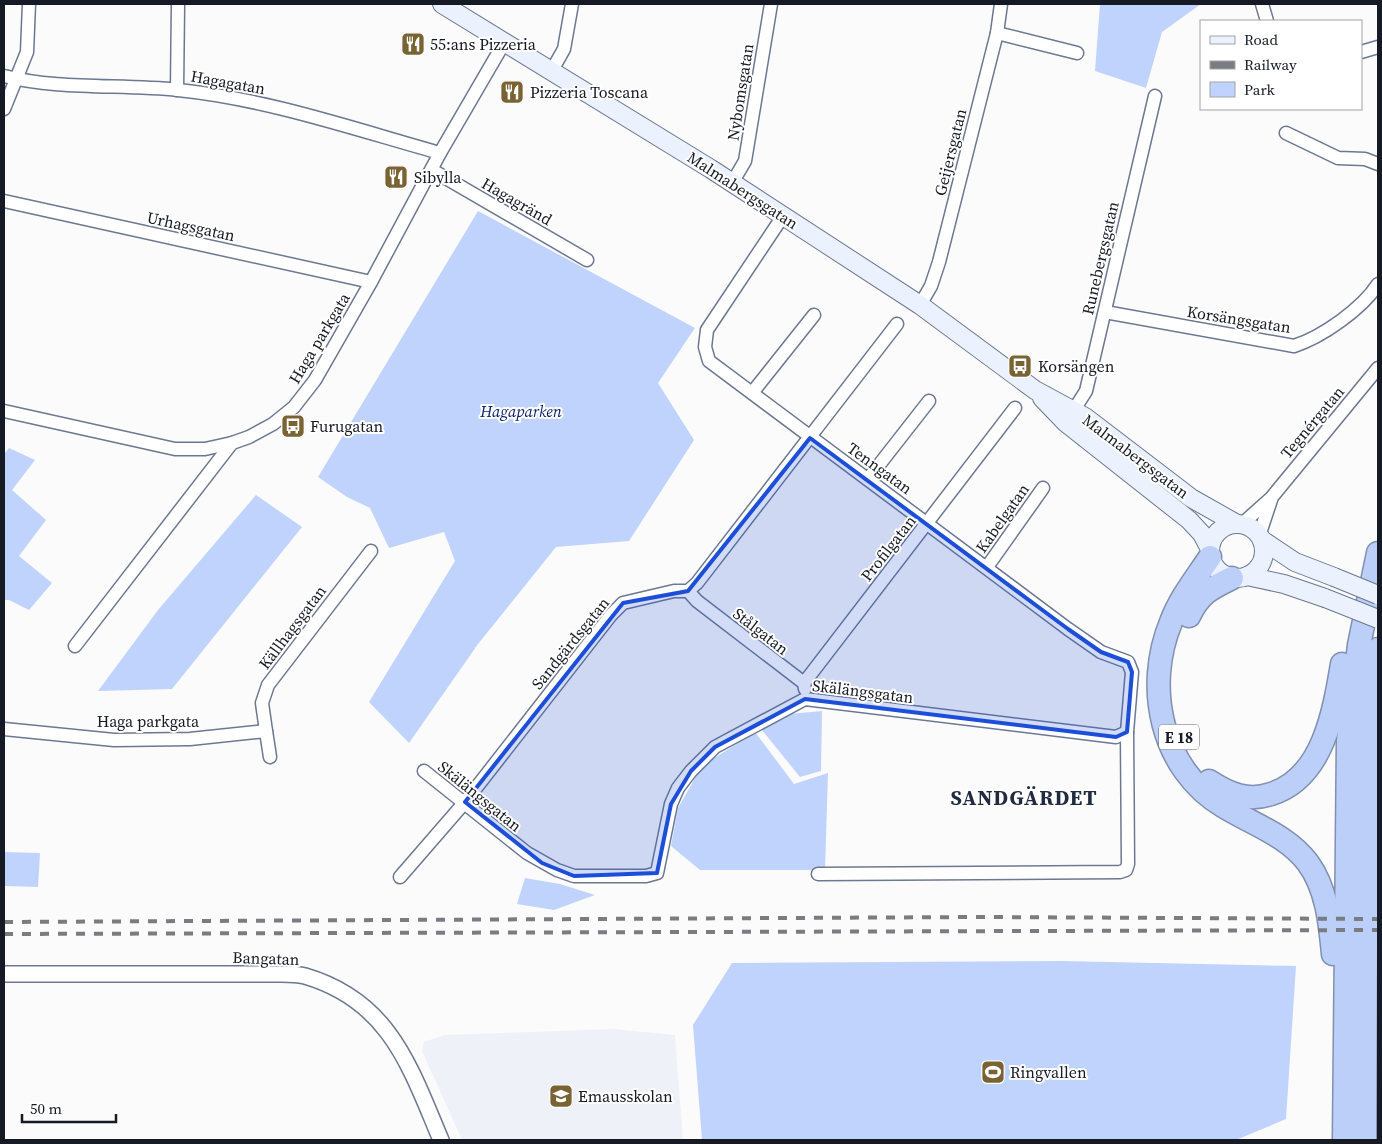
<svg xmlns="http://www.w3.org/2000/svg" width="1382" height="1144" font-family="'Source Serif 4',serif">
<rect width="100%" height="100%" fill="#fbfbfb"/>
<!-- built -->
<path fill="#eef1f8" d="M613 1029 675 1035 683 1140H462L422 1051 424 1042 444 1035Z"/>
<!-- green -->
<g fill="#c0d3fc">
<path d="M1100 4H1201L1162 32 1146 88 1095 71Z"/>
<path d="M478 211 695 328 658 383 694 440 629 541 556 547 478 644 409 743 369 702 455 561 444 532 389 548 370 508 347 497 318 477Z"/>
<path d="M9 448 35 460 12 490 46 520 19 556 52 583 29 610 9 600H4V454Z"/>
<path d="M256 495 302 527 172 689 98 691 158 610Z"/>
<path d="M822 711 821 771 800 777 762 730 789 714Z"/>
<path d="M755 732 794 784 828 773 825 870H700L671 846 678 808 702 766Z"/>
<path d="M4 852 40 853 38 887 4 886Z"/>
<path d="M525 878 560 884 595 895 554 910 517 904Z"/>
<path d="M1062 961 1296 966 1286 1119 1236 1140H702L693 1025 732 963Z"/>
</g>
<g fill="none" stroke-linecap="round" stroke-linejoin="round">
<!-- minor casing -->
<g stroke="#6c7891" stroke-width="15">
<g id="minor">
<path d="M1262 4 1267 21"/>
<path d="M997 33 1077 53"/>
<path d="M1361 52 1378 47"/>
<path d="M551 72 564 49 572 4"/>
<path d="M4 76C59 90 122 84 178 90 267 99 354 129 440 153"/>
<path d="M177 90 178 4"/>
<path d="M4 109 27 52 29 4"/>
<path d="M1286 133 1338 158 1365 159 1378 164"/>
<path d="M432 170 587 260"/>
<path d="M732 183 745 161 771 4"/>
<path d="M4 201 371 282"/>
<path d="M920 305 931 286 939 262 997 33 1001 4"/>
<path d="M1105 312 1294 346C1322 337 1362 309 1378 284"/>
<path d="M752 393 814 315"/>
<path d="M4 411 175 449H205L232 443 249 437 273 424 294 407 315 380 371 282 440 153 504 43"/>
<path d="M1070 416 1086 391 1155 96"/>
<path d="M868 479 929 401"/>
<path d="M1242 524 1270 499"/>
<path d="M1259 536 1272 497 1378 368"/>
<path d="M987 567 1043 488"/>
<path d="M688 591 697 601 804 683 805 689"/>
<path d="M75 646 232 443"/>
<path d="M804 683 1015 408"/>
<path d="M4 729 114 740 190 739 266 731 270 757"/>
<path d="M266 731 262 703 268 685 371 551"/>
<path d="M424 771 527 853 557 870 574 876H646L657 873 671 804 678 788 691 771 715 747 805 699 1116 737 1127 732 1132 672 1128 662 1101 652 1068 629 709 361 705 347 707 330 783 216"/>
<path d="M818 874 1120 872 1126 870 1128 864 1127 732"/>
<path d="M400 877 465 802 611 615 623 603 674 591H688L697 583 897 324"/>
</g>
</g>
<!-- tertiary casing -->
<g stroke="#6c7891" stroke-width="18">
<path id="tertiary" d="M4 974H270C281 974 294 973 305 976 390 1001 410 1067 441 1140"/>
</g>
<!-- secondary casing -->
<g stroke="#6c7891" stroke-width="20">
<g id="secondary">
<path d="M442 4 711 169 920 305 1035 390 1085 417 1191 498 1237 524"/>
<path d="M1042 398 1066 423 1189 520 1202 534 1210 549"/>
<circle cx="1237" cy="551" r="27"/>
<path d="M1262 540 1295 562 1334 577"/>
<path d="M1247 576 1284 584 1325 598"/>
</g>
</g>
<!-- motorway casing -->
<g stroke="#8190ae" stroke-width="25">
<g id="motorway">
<path d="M1210 557C1196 578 1180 598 1171 622 1144 687 1161 769 1223 806 1252 824 1287 835 1308 863 1327 889 1330 923 1333 954"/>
<path d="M1189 616C1200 593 1210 589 1232 578"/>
<path d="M1209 781C1229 794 1248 802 1271 794 1323 778 1334 712 1342 664"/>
<path d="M1344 1140 1348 740 1359 645 1378 553"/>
<path d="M1365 1140 1367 752 1378 649"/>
</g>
</g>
<!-- minor -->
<use href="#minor" stroke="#fff" stroke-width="12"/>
<!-- tertiary -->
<use href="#tertiary" stroke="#fff" stroke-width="15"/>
<!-- secondary -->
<use href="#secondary" stroke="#ebf1fd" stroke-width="18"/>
<!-- motorway -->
<use href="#motorway" stroke="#bbcff8" stroke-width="22"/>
<!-- rail -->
<g stroke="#797c81" stroke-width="4" stroke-dasharray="9 9" stroke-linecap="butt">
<path d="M4 922 978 917 1378 919"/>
<path d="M4 934 1378 930"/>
</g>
<!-- secondary-bridge casing -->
<g stroke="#6c7891" stroke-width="20" stroke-linecap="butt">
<g id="secondary-bridge">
<path d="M1334 577 1378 595"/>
<path d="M1325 598 1378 619"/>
</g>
</g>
<!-- secondary-bridge -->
<use href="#secondary-bridge" stroke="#ebf1fd" stroke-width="18"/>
</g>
<!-- marked area -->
<path fill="#1d4ed8" fill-opacity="0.2" stroke="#1d4ed8" stroke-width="4" stroke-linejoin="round" d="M810 438 1068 629 1101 652 1128 662 1132 672 1127 732 1116 737 805 699 715 747 691 771 671 804 657 873 574 876 542 863 465 802 623 603 688 591Z"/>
<!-- icons -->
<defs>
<g id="restaurant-square" transform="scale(1.25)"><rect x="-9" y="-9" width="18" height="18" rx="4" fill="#796333" stroke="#fff"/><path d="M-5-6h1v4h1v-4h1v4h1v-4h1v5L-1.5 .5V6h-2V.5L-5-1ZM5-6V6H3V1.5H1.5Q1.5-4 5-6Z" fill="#fff"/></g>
<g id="bus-square" transform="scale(1.25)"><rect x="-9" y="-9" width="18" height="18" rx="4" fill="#796333" stroke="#fff"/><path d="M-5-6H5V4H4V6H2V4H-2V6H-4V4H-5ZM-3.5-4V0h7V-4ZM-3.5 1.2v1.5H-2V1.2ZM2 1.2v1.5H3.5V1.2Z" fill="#fff"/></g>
<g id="stadium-square" transform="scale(1.25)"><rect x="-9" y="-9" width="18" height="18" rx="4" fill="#796333" stroke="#fff"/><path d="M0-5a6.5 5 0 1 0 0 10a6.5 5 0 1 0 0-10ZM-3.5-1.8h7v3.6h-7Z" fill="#fff"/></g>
<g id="school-square" transform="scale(1.25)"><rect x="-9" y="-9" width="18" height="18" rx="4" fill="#796333" stroke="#fff"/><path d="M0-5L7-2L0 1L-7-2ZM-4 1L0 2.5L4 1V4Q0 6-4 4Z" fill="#fff"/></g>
</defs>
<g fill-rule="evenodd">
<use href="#restaurant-square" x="413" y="44"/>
<use href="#restaurant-square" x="512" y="92"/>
<use href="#restaurant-square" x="396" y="177"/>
<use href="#bus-square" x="1020" y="366"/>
<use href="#bus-square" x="293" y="426"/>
<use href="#stadium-square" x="993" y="1072"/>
<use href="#school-square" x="561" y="1096"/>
</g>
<g text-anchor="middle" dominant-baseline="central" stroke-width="4" stroke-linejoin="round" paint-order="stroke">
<!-- shield labels -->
<rect fill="#fff" stroke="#5b5f66" stroke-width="1" x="1159" y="724.5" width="40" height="25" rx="4"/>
<g font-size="15" font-weight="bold" fill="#151a24">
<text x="1179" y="737">E 18</text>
</g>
<!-- poi labels -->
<g font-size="16" fill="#151a24" stroke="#fff" text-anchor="start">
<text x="430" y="44">55:ans Pizzeria</text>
<text x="530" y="92">Pizzeria Toscana</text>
<text x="414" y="177">Sibylla</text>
<text x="1038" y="366">Korsängen</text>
<text x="310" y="426">Furugatan</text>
<text x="1010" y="1072">Ringvallen</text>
<text x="578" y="1096">Emausskolan</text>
</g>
<!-- street labels -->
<g font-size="16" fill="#151a24" stroke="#fff">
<text transform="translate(228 82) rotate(10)">Hagagatan</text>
<text transform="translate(740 92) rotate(-81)">Nybomsgatan</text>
<text transform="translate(950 152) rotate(-76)">Geijersgatan</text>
<text transform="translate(743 190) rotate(33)">Malmabergsgatan</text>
<text transform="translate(517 201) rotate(30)">Hagagränd</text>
<text transform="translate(191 226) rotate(12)">Urhagsgatan</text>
<text transform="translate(1100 258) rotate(-77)">Runebergsgatan</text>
<text transform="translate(1239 319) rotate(9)">Korsängsgatan</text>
<text transform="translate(319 338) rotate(-59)">Haga parkgata</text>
<text transform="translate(1312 422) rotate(-50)">Tegnérgatan</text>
<text transform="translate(1136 456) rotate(37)">Malmabergsgatan</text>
<text transform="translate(880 468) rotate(36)">Tenngatan</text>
<text transform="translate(1002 518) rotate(-55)">Kabelgatan</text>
<text transform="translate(888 548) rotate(-52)">Profilgatan</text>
<text transform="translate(292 627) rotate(-53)">Källhagsgatan</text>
<text transform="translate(761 631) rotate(38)">Stålgatan</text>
<text transform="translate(570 643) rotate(-51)">Sandgärdsgatan</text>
<text transform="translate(863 691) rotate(7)">Skälängsgatan</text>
<text x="148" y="721">Haga parkgata</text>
<text transform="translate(480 796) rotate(39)">Skälängsgatan</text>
<text transform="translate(266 958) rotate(2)">Bangatan</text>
</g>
<!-- park labels -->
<g font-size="16" font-style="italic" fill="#0b2267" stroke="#fff">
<text x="521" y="411">Hagaparken</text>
</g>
<!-- district labels -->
<g font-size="21" font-weight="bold" letter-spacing="1" fill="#212b40" stroke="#fff">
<text x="1024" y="797">SANDGÄRDET</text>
</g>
</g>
<!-- border -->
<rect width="1382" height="1144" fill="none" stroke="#151a24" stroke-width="10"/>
<!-- legend -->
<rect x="1200" y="20" width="162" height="90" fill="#ffffff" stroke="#a1a3a7"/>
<rect x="1210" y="36" width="25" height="8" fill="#ebf1fd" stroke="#a1a3a7"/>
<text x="1244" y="45" font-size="15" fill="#151a24">Road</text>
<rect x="1210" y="61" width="25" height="8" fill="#797c81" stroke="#a1a3a7"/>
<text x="1244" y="70" font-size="15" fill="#151a24">Railway</text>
<rect x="1210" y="82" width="25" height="15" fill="#c0d3fc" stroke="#a1a3a7"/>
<text x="1244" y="95" font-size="15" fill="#151a24">Park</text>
<!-- scale -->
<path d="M22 1114v8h94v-8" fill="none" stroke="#151a24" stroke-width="2.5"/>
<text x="30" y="1114" font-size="15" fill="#151a24" stroke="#ffffff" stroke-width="4" paint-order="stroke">50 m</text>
</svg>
